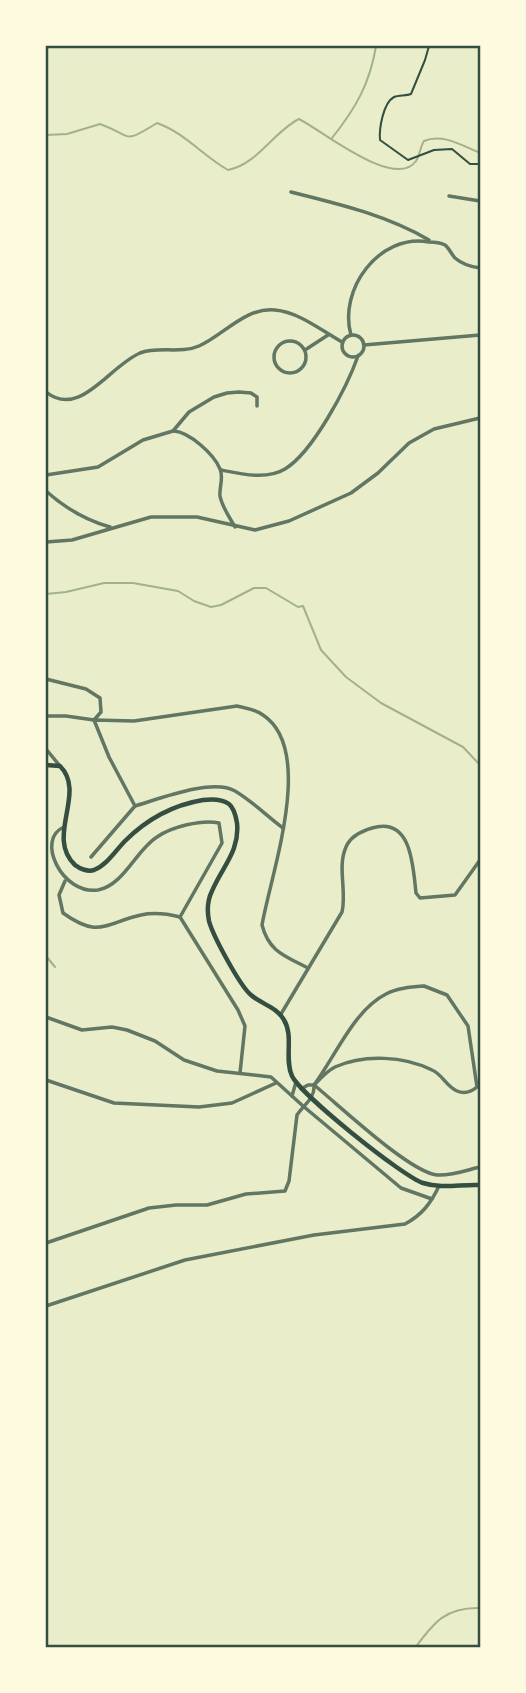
<svg xmlns="http://www.w3.org/2000/svg" width="526" height="1693" font-family="Lato,sans-serif">
<rect width="100%" height="100%" fill="#e9edc9"/>
<g fill="none" stroke-linecap="round" stroke-linejoin="round">
<!-- stream -->
<g stroke="#a3b18a" stroke-width="2">
<path d="M46 135 67 134 100 124C133 136 122 145 157 123 185 133 203 156 228 170 258 164 273 132 299 119 320 129 395 191 416 161 420 155 420 147 424 141 443 133 463 146 480 153"/>
<path d="M332 138C356 108 370 83 376 46"/>
<path d="M46 594 66 592 104 583H133L178 591 194 601 211 607 221 605 254 588H266L298 607 303 606 321 650 346 677 381 703 463 747 480 765"/>
<path d="M46 956 55 967"/>
<path d="M415 1648C434 1622 446 1607 480 1608"/>
</g>
<!-- path -->
<path stroke="#344e41" stroke-width="2" d="M429 46 425 60 411 94C406 96 399 95 394 97 383 103 379 129 380 140L408 160 434 150 452 149 470 164H480"/>
<!-- minor -->
<g stroke="#617663" stroke-width="3.5">
<path d="M291 192C339 204 386 215 429 240"/>
<path d="M449 196 480 201"/>
<circle cx="353" cy="346" r="11"/>
<path d="M351 335C338 290 379 233 429 242 433 242 441 243 445 245 449 248 452 255 455 258 462 264 472 267 480 268"/>
<circle cx="290" cy="357" r="16"/>
<path d="M364 345 480 335"/>
<path d="M305 350 328 335"/>
<path d="M46 392C80 419 108 367 140 353 158 346 181 354 199 346 224 335 245 307 275 310 299 312 322 331 342 342"/>
<path d="M174 431C189 432 214 454 220 469 224 477 219 488 220 496 222 507 230 518 235 527"/>
<path d="M221 470C241 474 267 480 285 469 313 452 347 387 358 356"/>
<path d="M46 475 98 467 143 440 173 431 189 412 214 397 227 393 239 392 251 393 257 397V406"/>
<path d="M46 491C65 508 85 520 110 527"/>
<path d="M46 542 72 540 151 517H197L255 530 289 521 351 493 378 473 409 443 434 429 480 418"/>
<path d="M46 679 86 689 100 698 101 712 94 720 66 716H46"/>
<path d="M46 749 60 766"/>
<path d="M46 762V752"/>
<path d="M135 806C159 799 212 778 235 791 252 801 267 816 283 828"/>
<path d="M64 827C35 839 62 895 98 890 124 885 136 850 157 837 171 827 202 819 219 823L222 843 180 917"/>
<path d="M91 857 135 806 109 757 94 720 134 721 237 706C246 708 255 709 263 715 316 750 271 873 262 925 269 952 285 956 308 968"/>
<path d="M65 881 59 895 63 913C99 939 105 923 141 915 155 912 168 914 180 917"/>
<path d="M180 917 238 1010 245 1026 240 1073"/>
<path d="M424 986 447 995 468 1026 477 1087C471 1092 464 1094 457 1091 446 1086 442 1074 432 1070 404 1056 364 1054 335 1067 327 1071 321 1078 314 1085 335 1057 354 1010 386 994 397 988 411 987 424 986Z"/>
<path d="M281 1014 342 912C347 891 337 867 346 847 350 837 362 831 372 828 412 816 413 867 416 893L420 898 455 895 480 860"/>
<path d="M46 1017 82 1030 112 1027 127 1030 155 1041 184 1060 217 1071 271 1077 303 1106 401 1188 432 1199"/>
<path d="M46 1080 114 1103 199 1107 232 1103 276 1083"/>
<path d="M314 1085C339 1105 409 1172 437 1175 452 1176 467 1170 480 1167"/>
<path d="M301 1089 308 1085H314"/>
<path d="M292 1096 296 1082"/>
<path d="M46 1243 149 1208 176 1205H207L246 1194 285 1191 289 1181 297 1115C304 1104 315 1099 314 1085"/>
<path d="M46 1306 185 1260 314 1235 405 1224C422 1215 431 1203 439 1186"/>
</g>
<!-- secondary -->
<path stroke="#344e41" stroke-width="4.5" d="M46 765 60 766C87 793 45 837 75 865 80 869 88 872 94 870 107 865 116 850 125 841 146 820 173 805 203 800 211 799 222 799 229 804 234 808 236 817 237 823 240 851 222 867 212 891 207 901 207 911 209 921 213 936 240 986 251 995 261 1004 277 1007 284 1020 294 1036 284 1059 292 1076 301 1095 402 1176 423 1183 442 1189 461 1184 480 1185"/>
</g>
<!-- border -->
<rect width="526" height="1693" fill="none" stroke="#fefae0" stroke-width="94"/>
<rect x="47" y="47" width="432" height="1599" fill="none" stroke="#344e41" stroke-width="2.5"/>
</svg>
